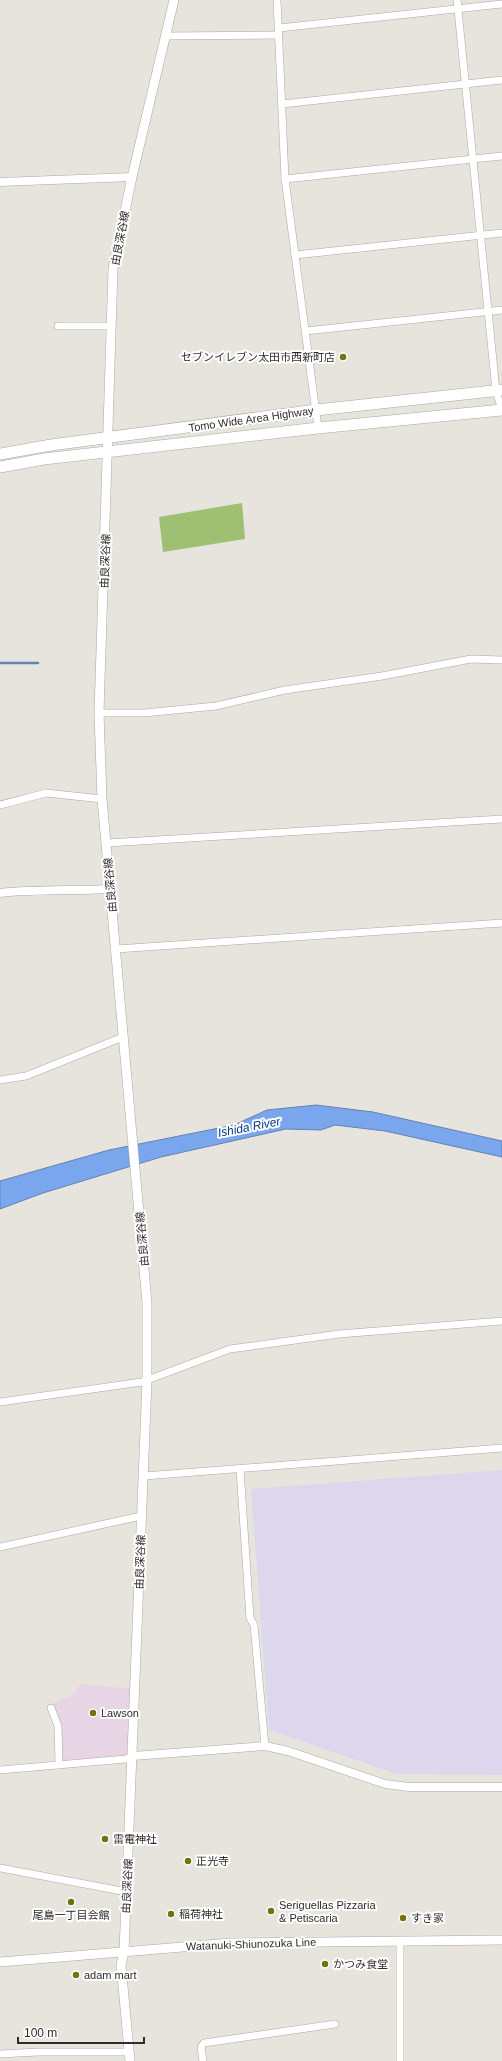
<svg xmlns="http://www.w3.org/2000/svg" width="502" height="2061" font-family="Helvetica,'Noto Sans JP',sans-serif">
<rect width="100%" height="100%" fill="#e7e4dd"/>
<!-- commercial -->
<path fill="#e7d4e4" d="M81 1684 131 1689 128 1752 126 1755 62 1761 61 1724 53 1703 72 1696Z"/>
<!-- industrial -->
<path fill="#dcd7ec" d="M502 1470V1775L397 1774 269 1730 251 1489Z"/>
<!-- green -->
<path fill="#9fbf72" d="M242 503 245 539 163 552 159 517Z"/>
<!-- water -->
<path fill="#7aa6ed" stroke="#6382b2" d="M316 1105 373 1112 502 1141V1157L385 1131 335 1125 321 1130 286 1129 161 1157 43 1193 0 1209V1181L109 1150 234 1125 267 1110Z"/>
<g fill="none" stroke-linecap="round" stroke-linejoin="round">
<!-- stream -->
<path stroke="#6382b2" stroke-width="2.5" d="M0 663H38"/>
<!-- minor casing -->
<g stroke="#aba8a1" stroke-width="8">
<g id="minor">
<path d="M277 0 285 179 318 428"/>
<path d="M457 0 496 391 502 410"/>
<path d="M279 28 502 4"/>
<path d="M166 36 279 35"/>
<path d="M282 104 502 80"/>
<path d="M285 179 502 156"/>
<path d="M295 255 502 233"/>
<path d="M58 326H110"/>
<path d="M306 331 502 310"/>
<path d="M99 713H144L216 706 285 690 382 676 471 659 502 660"/>
<path d="M0 805 46 793 102 799"/>
<path d="M107 843 502 819"/>
<path d="M116 949 502 923"/>
<path d="M0 1080 26 1076 123 1037"/>
<path d="M0 1402 142 1382 230 1349 339 1334 502 1321"/>
<path d="M240 1469 250 1618 254 1625 265 1746"/>
<path d="M144 1476 502 1448"/>
<path d="M0 1547 141 1516"/>
<path d="M51 1708 58 1726 59 1765"/>
<path d="M0 1770 126 1759 133 1756"/>
<path d="M0 1868 127 1892"/>
<path d="M400 1940V2061"/>
<path d="M0 2054 38 2052H129"/>
<path d="M203 2061 201 2047 204 2043 335 2024"/>
</g>
</g>
<!-- tertiary casing -->
<g stroke="#aba8a1" stroke-width="9">
<g id="tertiary">
<path d="M0 182 132 177"/>
<path d="M0 893C37 889 74 891 111 889"/>
<path d="M133 1756 265 1746 288 1751 385 1784 409 1787H502"/>
</g>
</g>
<!-- secondary casing -->
<g stroke="#aba8a1" stroke-width="10">
<g id="secondary">
<path d="M0 1962 231 1943 502 1940"/>
<path d="M130 2061 121 1965 124 1952 147 1380V1303L102 799 99 713 113 269 132 177 174 0"/>
</g>
</g>
<!-- trunk casing -->
<g stroke="#aba8a1" stroke-width="12">
<g id="trunk">
<path d="M0 454 51 445 316 410 502 390"/>
<path d="M0 467 44 459 318 428 502 410"/>
</g>
</g>
<!-- minor -->
<use href="#minor" stroke="#fff" stroke-width="7"/>
<!-- tertiary -->
<use href="#tertiary" stroke="#fff" stroke-width="8"/>
<!-- secondary -->
<use href="#secondary" stroke="#fff" stroke-width="9"/>
<!-- trunk -->
<use href="#trunk" stroke="#fff" stroke-width="11"/>
</g>
<!-- markers -->
<g fill="#757113" stroke="#fff" stroke-width="1.5">
<circle cx="343" cy="357" r="4"/>
<circle cx="93" cy="1713" r="4"/>
<circle cx="105" cy="1839" r="4"/>
<circle cx="188" cy="1861" r="4"/>
<circle cx="71" cy="1902" r="4"/>
<circle cx="271" cy="1911" r="4"/>
<circle cx="171" cy="1914" r="4"/>
<circle cx="403" cy="1918" r="4"/>
<circle cx="325" cy="1964" r="4"/>
<circle cx="76" cy="1975" r="4"/>
</g>
<g text-anchor="middle" dominant-baseline="central" stroke-width="4" stroke-linejoin="round" paint-order="stroke">
<!-- street labels -->
<g font-size="11" fill="#2e2d2a" stroke="#fff">
<text transform="translate(120 238) rotate(-79)">由良深谷線</text>
<text transform="translate(251 419) rotate(-8)">Tomo Wide Area Highway</text>
<text transform="translate(105 561) rotate(-88)">由良深谷線</text>
<text transform="translate(110 885) rotate(-95)">由良深谷線</text>
<text transform="translate(142 1239) rotate(-95)">由良深谷線</text>
<text transform="translate(140 1562) rotate(-88)">由良深谷線</text>
<text transform="translate(127 1886) rotate(-87)">由良深谷線</text>
<text transform="translate(251 1944) rotate(-2)">Watanuki-Shiunozuka Line</text>
</g>
<!-- poi labels -->
<g font-size="11" fill="#2e2d2a" stroke="#fff" text-anchor="start">
<text x="335" y="357" text-anchor="end">セブンイレブン太田市西新町店</text>
<text x="101" y="1713">Lawson</text>
<text x="113" y="1839">雷電神社</text>
<text x="196" y="1861">正光寺</text>
<text x="279" y="1905">Seriguellas Pizzaria<tspan x="279" dy="13">&amp; Petiscaria</tspan></text>
<text x="179" y="1914">稲荷神社</text>
<text x="71" y="1915" text-anchor="middle">尾島一丁目会館</text>
<text x="411" y="1918">すき家</text>
<text x="333" y="1964">かつみ食堂</text>
<text x="84" y="1975">adam mart</text>
</g>
<!-- water labels -->
<g font-size="12" font-style="italic" fill="#003989" stroke="#fff">
<text transform="translate(249 1127) rotate(-11)">Ishida River</text>
</g>
</g>
<!-- scale -->
<path d="M18 2037v6h126v-6" fill="none" stroke="#2e2d2a" stroke-width="2"/>
<text x="24" y="2037" font-size="12" fill="#2e2d2a" stroke="#ffffff" stroke-width="3" paint-order="stroke">100 m</text>
</svg>
